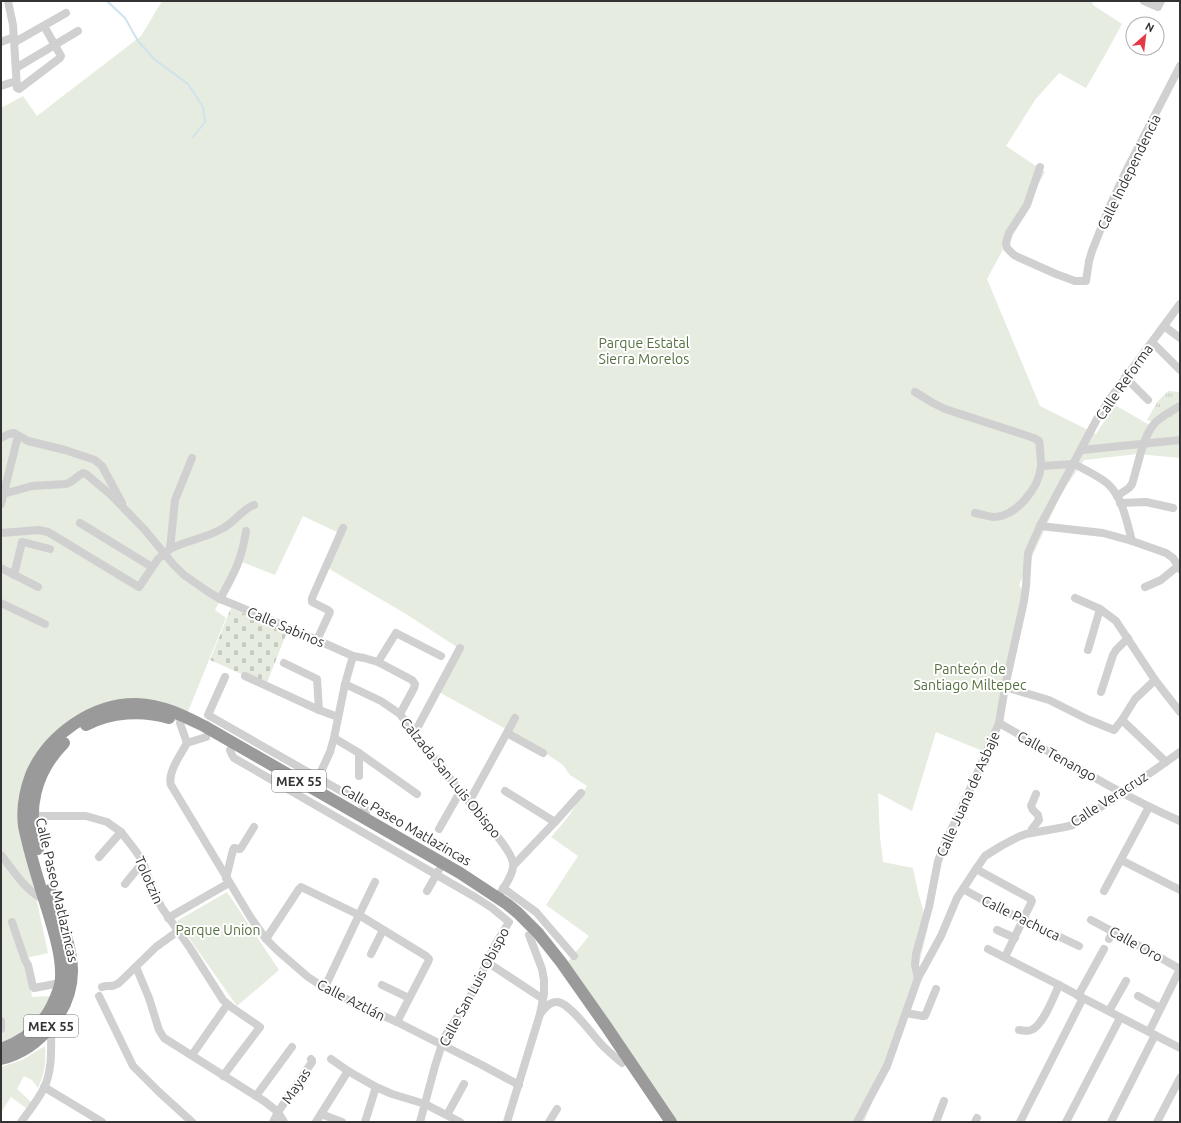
<svg xmlns="http://www.w3.org/2000/svg" width="1181" height="1123" font-family="Ubuntu,sans-serif">
<defs>
<pattern id="grass-tufts" width="24" height="20" patternUnits="userSpaceOnUse"><rect width="24" height="20" fill="#e6ecdf"/><path d="M3 7l-1-3M5 7V3M7 7l1-3M15 17l-1-3M17 17v-4M19 17l1-3" fill="none" stroke="#c6cbc0"/></pattern>
<pattern id="cemetery-stones" width="16" height="16" patternUnits="userSpaceOnUse"><rect width="16" height="16" fill="#e6ecdf"/><path d="M2 7V4a2 2 0 0 1 4 0v3zM10 15v-3a2 2 0 0 1 4 0v3z" fill="#c6cbc0"/></pattern>
</defs>
<rect width="100%" height="100%" fill="#fff"/>
<!-- grass -->
<path fill="url(#grass-tufts)" d="M1168 391 1180 392V431L1147 420 1158 401Z"/>
<!-- cemetery -->
<path fill="url(#cemetery-stones)" d="M231 608 287 632 266 685 210 660Z"/>
<!-- park -->
<g fill="#e6ecdf">
<path d="M162 1H1092L1093 5 1122 24 1105 55 1086 88 1059 73 1035 100 1006 146 1045 172 987 279 1040 406 1096 434 1115 405 1153 427 1180 412V458L1138 454 1084 460 1067 485 1059 498 1019 585 1025 595 1000 706 985 752 936 732 912 811 878 793 880 837 883 862 913 868 918 892 928 927 907 1013 887 1066 864 1122H666L561 970 589 936 546 905 578 856 551 837 569 816 587 786 570 775 563 765 526 740 437 691 460 649 406 614 326 567 341 534 303 516 275 575 242 562 215 610 226 618 183 724 159 715 136 712 68 730 18 814 48 953 26 958 32 997 51 996 43 1022 1 1058V108L23 96 37 116 141 36Z"/>
<path d="M227 892 279 970 237 1006 177 921Z"/>
<path d="M45 1046C46 1062 45 1073 38 1088L32 1080 24 1076 17 1089 31 1102 26 1108 11 1097 1 1112V1067L22 1060Z"/>
</g>
<g fill="none" stroke-linecap="round" stroke-linejoin="round">
<!-- stream -->
<path stroke="#cfe2ee" stroke-width="2" d="M107 1 125 18 138 41 154 59 188 84 203 107 205 122 193 137"/>
<!-- minor -->
<g stroke="#d0d0d0" stroke-width="8">
<path d="M8 1 13 25 17 88 19 89 60 58 61 56 44 26"/>
<path d="M1144 1 1158 7 1161 1"/>
<path d="M1 42 14 37"/>
<path d="M15 42 66 13"/>
<path d="M16 68 78 31"/>
<path d="M1 86 16 81"/>
<path d="M1040 167 1027 205 1009 233 1006 243 1007 248 1014 255 1020 258 1056 274 1075 281H1086L1089 261 1092 251 1109 208 1126 171 1180 66"/>
<path d="M1164 326 1180 338"/>
<path d="M1152 342 1180 370"/>
<path d="M1125 377 1148 400"/>
<path d="M915 392 933 403 945 409 1034 438 1039 441C1040 445 1041 462 1041 466 1039 488 1016 517 993 517 987 516 980 514 975 513"/>
<path d="M1 438 9 434 14 433 28 441 65 450 95 460 102 466 122 503"/>
<path d="M1082 450 1180 440"/>
<path d="M1074 464C1084 469 1102 478 1109 485 1123 499 1127 523 1132 541"/>
<path d="M1041 466 1074 464"/>
<path d="M3 494 32 486 66 484C73 482 77 476 83 473L86 474 111 495 144 529 173 564 184 575 207 591 220 599 235 605 317 640 353 656 364 658 378 662 412 680 415 684 414 688 400 714"/>
<path d="M1117 496 1129 488 1132 484C1138 466 1143 434 1156 422 1163 415 1172 411 1180 406"/>
<path d="M1120 503 1146 502 1173 508"/>
<path d="M1 504 18 436"/>
<path d="M80 523 152 567"/>
<path d="M1040 526 1103 533 1132 541 1166 553 1173 558 1180 569"/>
<path d="M1 533 39 530 48 532 139 587 158 559 170 549 175 500 192 458"/>
<path d="M170 549C187 540 208 538 225 527 237 520 241 510 254 505"/>
<path d="M1 568 38 587"/>
<path d="M14 575 22 542H23L50 549"/>
<path d="M1145 587 1161 580 1178 566"/>
<path d="M1075 598 1100 609 1116 621 1155 680 1180 712"/>
<path d="M220 599C234 574 242 559 246 531"/>
<path d="M1 603 45 624"/>
<path d="M317 640 330 612 328 610 312 602V598L343 528"/>
<path d="M1088 650 1100 609"/>
<path d="M378 662 396 633 441 656"/>
<path d="M284 663 317 679 319 710"/>
<path d="M245 676 319 710 338 717"/>
<path d="M225 677 208 715 362 803 366 811V819"/>
<path d="M345 684 381 701 400 714 414 734 501 841C505 847 512 855 513 863 515 872 503 889 498 897"/>
<path d="M1005 687 1049 700 1087 719 1114 730 1122 720 1135 699 1155 680"/>
<path d="M1101 692 1113 655 1116 650 1128 638"/>
<path d="M1122 720 1166 762"/>
<path d="M180 723 187 743"/>
<path d="M999 723C1059 757 1117 793 1180 821"/>
<path d="M507 733 543 753"/>
<path d="M414 734 460 648"/>
<path d="M206 737 187 743C181 754 167 773 171 785L251 918 266 939 278 951 308 977 331 992 397 1022 480 1064 519 1085"/>
<path d="M334 738 359 753 417 794"/>
<path d="M230 750 232 755 234 758 475 897 492 908 509 922 495 945 470 997 444 1038 435 1066 420 1122"/>
<path d="M359 753V776"/>
<path d="M318 778 330 752 334 738 345 684 353 656"/>
<path d="M505 791 555 822"/>
<path d="M469 802 515 718"/>
<path d="M32 816H86L107 822 121 832 135 850 143 862 152 889 162 908 190 948 223 1000 231 1007 260 1027 223 1076"/>
<path d="M439 829 460 792"/>
<path d="M1032 829 1039 820 1038 815 1033 810 1031 806 1036 794"/>
<path d="M1 855C14 871 26 892 45 900"/>
<path d="M99 857 121 832"/>
<path d="M1121 860 1180 890"/>
<path d="M514 865 555 822 581 793"/>
<path d="M976 869 1031 899 1032 901 1005 957"/>
<path d="M226 878 233 850 234 848 240 849 241 848 254 827"/>
<path d="M125 884 143 862"/>
<path d="M503 888 536 912 574 956"/>
<path d="M963 889 994 906 1079 946"/>
<path d="M427 891 439 870"/>
<path d="M1104 891 1149 807"/>
<path d="M168 918 229 883"/>
<path d="M1091 920 1147 950 1180 969"/>
<path d="M12 922 25 960 28 965 33 987 34 988 60 983"/>
<path d="M997 930 1015 938"/>
<path d="M266 939 299 889 301 887 359 915 426 956 429 959 428 962 397 1022"/>
<path d="M1109 939 1113 931"/>
<path d="M988 949 1059 985 1083 998 1180 1048"/>
<path d="M371 954 383 930"/>
<path d="M487 962 543 999"/>
<path d="M136 967 149 998 159 1030 164 1038 264 1101 278 1112 284 1122"/>
<path d="M918 978 941 936 957 898 976 869 985 856 1001 846 1018 837 1026 834 1065 827 1073 825 1122 793 1180 752"/>
<path d="M382 985 409 998"/>
<path d="M102 987C110 984 109 989 119 983L156 947 178 931"/>
<path d="M324 989 359 915 375 882"/>
<path d="M99 996 133 1066 159 1092 192 1122"/>
<path d="M1078 996 1104 949"/>
<path d="M1138 996 1160 1008"/>
<path d="M1109 1011 1126 981"/>
<path d="M541 1013C545 1008 550 1001 558 1002 571 1004 593 1036 603 1046 609 1052 615 1057 622 1063"/>
<path d="M906 1013 923 1016H925L936 989"/>
<path d="M1 1021V1029"/>
<path d="M1019 1030C1023 1030 1027 1032 1031 1030 1043 1026 1054 996 1059 985"/>
<path d="M1149 1032 1180 969"/>
<path d="M192 1055 227 1005"/>
<path d="M331 1059 348 1071 376 1087 392 1094 425 1104 460 1122"/>
<path d="M44 1087 102 1122"/>
<path d="M256 1096 292 1047"/>
<path d="M321 1114 342 1122"/>
<path d="M447 1115 464 1084"/>
<path d="M21 1122C29 1111 38 1100 44 1088 53 1069 51 1046 51 1026"/>
<path d="M273 1122 278 1112 312 1062V1060L311 1059"/>
<path d="M316 1122 348 1071"/>
<path d="M365 1122 376 1087"/>
<path d="M507 1122 540 1014 544 994V980L542 969 529 935"/>
<path d="M549 1122 557 1109"/>
<path d="M857 1122 887 1066 918 978 915 965 916 954 929 907 938 861 943 848 971 787 999 723 1005 687 1024 601 1026 586 1028 553 1040 526 1097 419 1112 396 1180 304"/>
<path d="M936 1122 944 1101"/>
<path d="M975 1122 977 1118"/>
<path d="M1020 1122 1083 998"/>
<path d="M1066 1122 1120 1018"/>
<path d="M1111 1122 1155 1035"/>
<path d="M1157 1122 1180 1078"/>
</g>
<!-- highway -->
<g stroke="#9a9a9a" stroke-width="12">
<path d="M86 725C111 712 142 710 169 718"/>
<path d="M38 849C26 810 35 772 64 743"/>
<path d="M1 1049C26 1040 45 1024 55 999 58 992 61 985 61 978 62 957 55 935 49 915 40 886 30 856 24 826 22 809 25 791 31 775 48 735 93 703 137 704 162 705 182 715 204 726L460 873 507 904 518 913 538 933 561 962 606 1026 671 1122"/>
<path d="M1 1059C39 1050 73 1010 72 969 71 942 58 915 50 890"/>
</g>
</g>
<g text-anchor="middle" dominant-baseline="central" stroke-width="4" stroke-linejoin="round" paint-order="stroke">
<!-- shield labels -->
<g fill="#fff" stroke="#707070" stroke-width="1">
<rect x="272" y="770" width="54" height="22" rx="3"/>
<rect x="24" y="1015" width="54" height="22" rx="3"/>
</g>
<g font-size="13" font-weight="bold" fill="#333">
<text x="299" y="781">MEX 55</text>
<text x="51" y="1026">MEX 55</text>
</g>
<!-- street labels -->
<g font-size="14" fill="#333" stroke="#fff">
<text transform="translate(1129 172) rotate(-64)">Calle Independencia</text>
<text transform="translate(1124 382) rotate(-55)">Calle Reforma</text>
<text transform="translate(286 627) rotate(23)">Calle Sabinos</text>
<text transform="translate(1057 756) rotate(29)">Calle Tenango</text>
<text transform="translate(451 778) rotate(51)">Calzada San Luis Obispo</text>
<text transform="translate(968 794) rotate(-66)">Calle Juana de Asbaje</text>
<text transform="translate(1109 799) rotate(-33)">Calle Veracruz</text>
<text transform="translate(406 825) rotate(30)">Calle Paseo Matlazincas</text>
<text transform="translate(149 880) rotate(66)">Tolotzin</text>
<text transform="translate(57 890) rotate(77)">Calle Paseo Matlazincas</text>
<text transform="translate(1021 918) rotate(26)">Calle Pachuca</text>
<text transform="translate(1136 944) rotate(29)">Calle Oro</text>
<text transform="translate(474 987) rotate(-62)">Calle San Luis Obispo</text>
<text transform="translate(351 1000) rotate(27)">Calle Aztlán</text>
<text transform="translate(296 1086) rotate(-56)">Mayas</text>
</g>
<!-- park labels -->
<g font-size="14" fill="#56703f" stroke="#fff">
<text x="644" y="343">Parque Estatal<tspan x="644" dy="16">Sierra Morelos</tspan></text>
<text x="970" y="669">Panteón de<tspan x="970" dy="16">Santiago Miltepec</tspan></text>
<text x="218" y="930">Parque Union</text>
</g>
</g>
<!-- border -->
<rect width="1181" height="1123" fill="none" stroke="#333333" stroke-width="4"/>
<!-- north arrow -->
<g transform="translate(1145 36) rotate(28)"><circle r="19" fill="#ffffff" stroke="#adadad"/>
<path d="M0-3L7 15L0 10L-7 15Z" fill="#e63946"/>
<text y="-6" font-size="11" font-weight="bold" text-anchor="middle" fill="#333333">N</text>
</g>
</svg>
